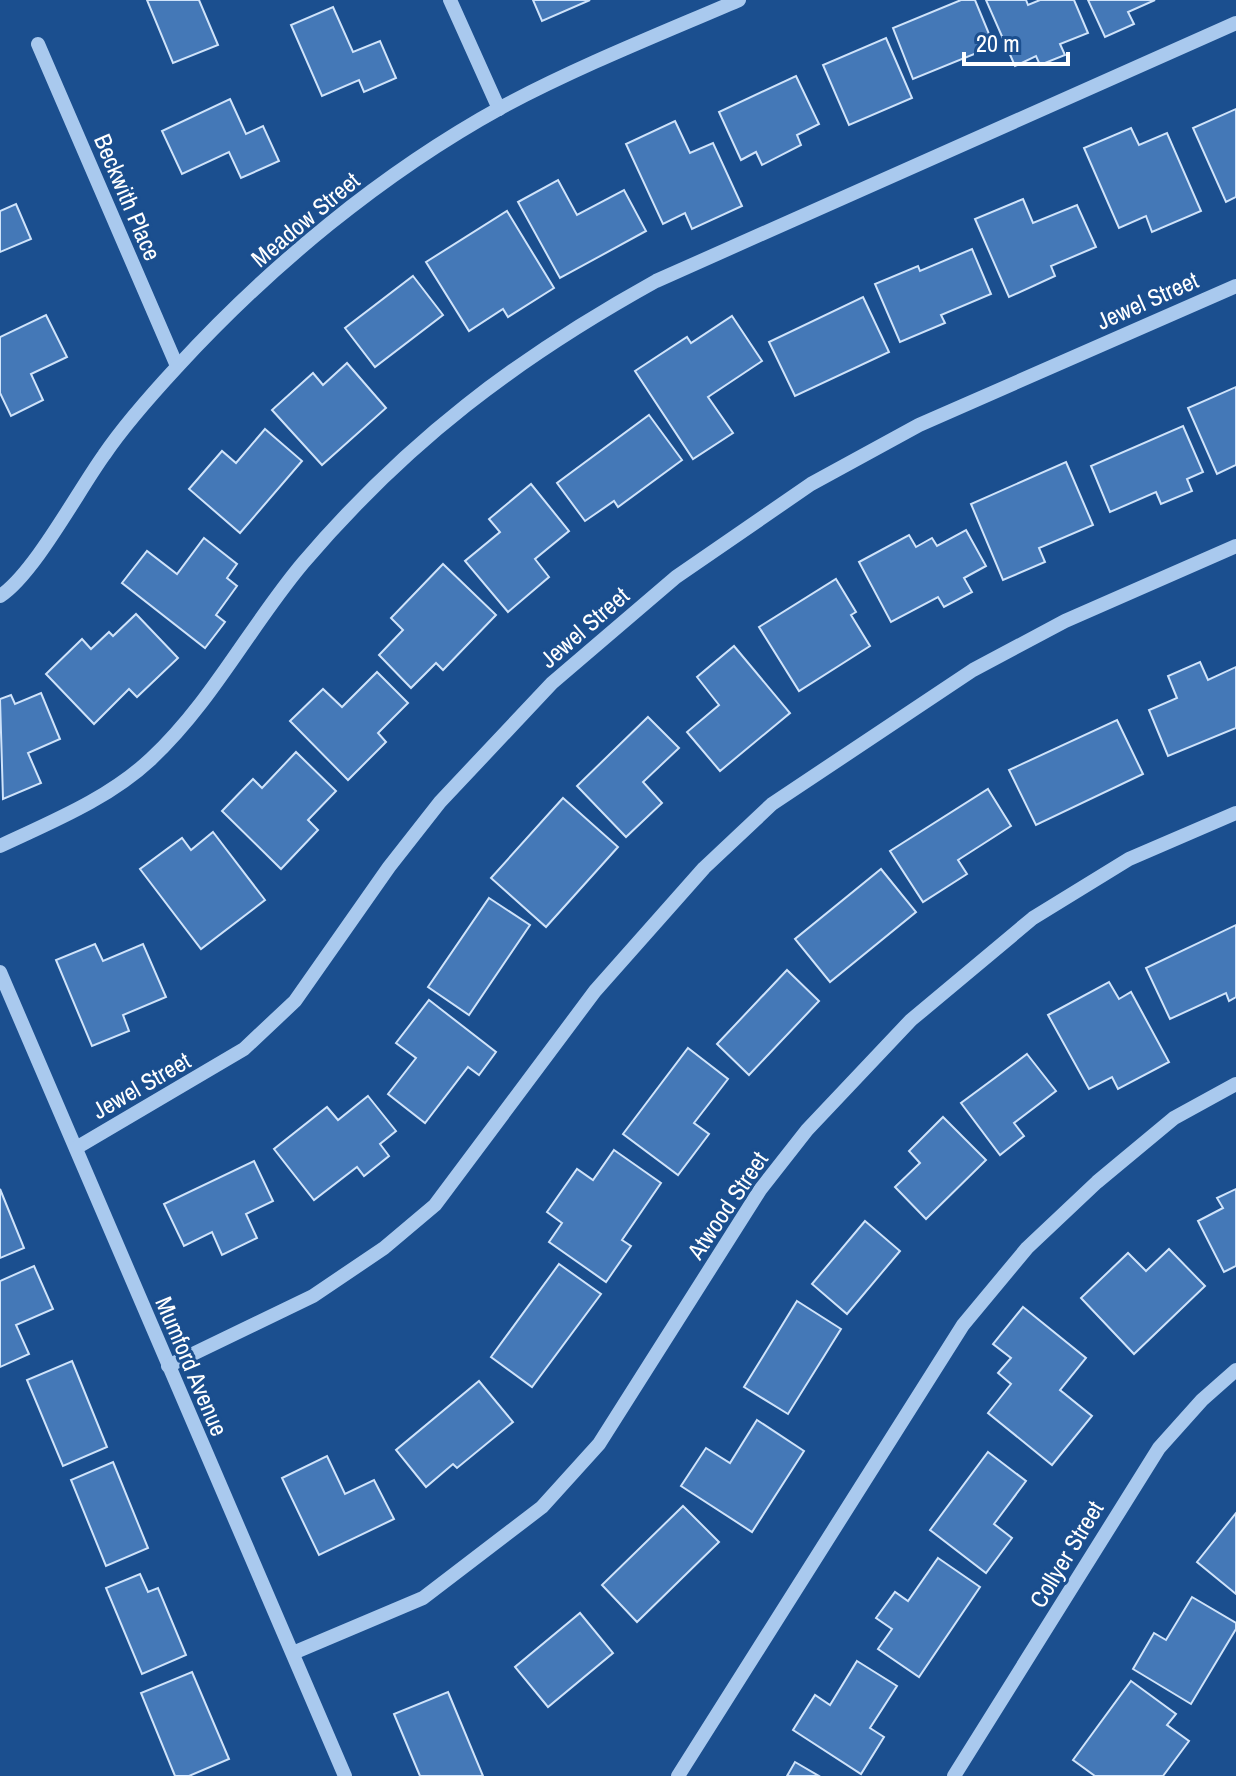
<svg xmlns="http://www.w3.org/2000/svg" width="1236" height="1776" font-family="'Archivo Narrow',sans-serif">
<rect width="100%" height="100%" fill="#1b4f8f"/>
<!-- building -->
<g fill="#4478b7" stroke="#cfe3fa" stroke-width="2">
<path d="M147 0H199L218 45 173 63Z"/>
<path d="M533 0H590L542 21Z"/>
<path d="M961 0H975L994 46 913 79 893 28Z"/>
<path d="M986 0H1026L1028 5 1040 0H1074L1088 33 1060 44 1065 55 1040 65 1036 56 1015 66Z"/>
<path d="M1088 0H1155L1128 12 1134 24 1105 37Z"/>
<path d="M333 7 353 52 380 41 396 78 364 92 359 80 322 96 291 25Z"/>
<path d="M886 38 912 98 849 125 823 65Z"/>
<path d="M796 76 819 124 797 135 801 145 762 165 756 152 741 160 719 112Z"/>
<path d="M230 99 246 134 263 126 279 161 241 178 229 152 182 174 162 131Z"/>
<path d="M1236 109V197L1226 202 1193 128Z"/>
<path d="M675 121 690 153 713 143 742 206 692 229 685 213 663 224 626 144Z"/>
<path d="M1131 128 1139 145 1167 133 1201 211 1152 232 1146 216 1119 228 1084 148Z"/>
<path d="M558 180 577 215 624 190 646 231 560 278 518 202Z"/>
<path d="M1023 199 1033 223 1077 205 1096 247 1051 266 1055 276 1009 297 975 219Z"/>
<path d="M16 204 31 239 0 252V211Z"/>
<path d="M507 211 554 288 508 317 503 309 469 331 426 262Z"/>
<path d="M972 249 991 294 941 315 945 323 900 342 875 284 918 266 920 271Z"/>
<path d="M413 276 443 315 375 367 345 328Z"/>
<path d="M863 297 889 352 795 396 769 342Z"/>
<path d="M46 315 67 357 31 374 43 400 11 416 0 393V337Z"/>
<path d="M732 316 762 361 708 397 733 433 693 459 635 371 687 337 691 343Z"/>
<path d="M347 363 386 408 322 465 272 410 313 373 323 385Z"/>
<path d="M1236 387V465L1217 474 1188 408Z"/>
<path d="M649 415 682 460 618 507 614 501 585 521 557 483Z"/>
<path d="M1183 426 1203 472 1187 479 1192 491 1161 504 1156 492 1110 512 1091 466Z"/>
<path d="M265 429 302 461 240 533 189 489 222 451 236 463Z"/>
<path d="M1066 462 1093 525 1039 548 1045 562 1003 580 971 504Z"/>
<path d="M531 484 569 531 535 559 549 577 508 612 465 561 500 532 489 519Z"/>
<path d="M966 530 986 566 964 578 972 592 944 607 938 597 891 622 859 562 909 535 916 547 932 538 937 546Z"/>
<path d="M204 538 237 564 227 578 237 586 216 615 225 622 205 648 122 583 147 551 177 574Z"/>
<path d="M443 564 496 615 443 670 436 663 411 688 379 655 403 630 391 618Z"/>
<path d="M836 579 856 612 851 615 870 646 799 691 759 627Z"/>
<path d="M136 614 178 658 137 697 129 689 94 724 46 674 82 639 91 649 109 632 113 636Z"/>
<path d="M734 646 790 713 720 771 687 732 719 705 697 677Z"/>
<path d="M1200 662 1208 680 1236 667V728L1168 756 1149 710 1177 698 1168 676Z"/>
<path d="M377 672 408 703 378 733 386 742 348 780 290 721 323 689 342 707Z"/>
<path d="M41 693 60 739 28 753 41 783 3 799 0 699 11 695 15 704Z"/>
<path d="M648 717 679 748 643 782 662 803 626 837 577 786Z"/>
<path d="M1117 720 1143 774 1036 825 1009 770Z"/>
<path d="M296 752 336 791 308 820 318 830 281 869 222 811 253 779 262 788Z"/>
<path d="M988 789 1011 826 958 860 967 874 923 902 890 851Z"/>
<path d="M563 798 618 847 546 927 491 878Z"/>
<path d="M213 832 265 900 201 949 140 869 182 838 191 850Z"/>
<path d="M881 869 916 912 830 982 795 939Z"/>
<path d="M489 898 530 925 469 1015 428 987Z"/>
<path d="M1236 925V997L1229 1001 1226 993 1170 1019 1146 968Z"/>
<path d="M95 944 103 961 143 944 166 997 123 1015 129 1031 92 1046 56 960Z"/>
<path d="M787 970 819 1001 749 1075 717 1044Z"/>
<path d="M1109 982 1119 999 1131 992 1169 1062 1118 1089 1112 1077 1089 1089 1048 1015Z"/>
<path d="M429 1000 496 1052 479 1075 468 1067 425 1123 388 1094 416 1058 396 1043Z"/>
<path d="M688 1048 728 1079 694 1123 709 1134 678 1175 623 1134Z"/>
<path d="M1027 1054 1056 1091 1014 1123 1024 1136 1000 1155 961 1103Z"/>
<path d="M368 1096 396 1131 380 1144 389 1156 364 1176 357 1167 314 1200 274 1149 327 1107 338 1120Z"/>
<path d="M943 1117 986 1160 926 1219 895 1187 920 1163 909 1151Z"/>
<path d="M614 1150 661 1183 622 1240 631 1246 606 1282 549 1242 562 1223 547 1212 577 1169 593 1180Z"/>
<path d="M254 1161 273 1201 246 1214 257 1238 222 1255 212 1232 184 1246 164 1204Z"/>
<path d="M0 1189 24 1248 0 1258Z"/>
<path d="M1236 1189V1266L1224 1272 1198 1221 1223 1208 1217 1198Z"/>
<path d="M865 1221 900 1251 847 1314 812 1284Z"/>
<path d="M1169 1249 1205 1286 1134 1354 1081 1298 1128 1253 1146 1271Z"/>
<path d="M559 1264 601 1294 532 1387 491 1357Z"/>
<path d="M34 1266 53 1309 16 1325 29 1354 0 1367V1281Z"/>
<path d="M797 1301 841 1329 788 1414 744 1387Z"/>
<path d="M1023 1307 1086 1358 1060 1390 1092 1416 1052 1465 988 1413 1011 1384 998 1373 1011 1358 993 1344Z"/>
<path d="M72 1361 107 1447 63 1466 27 1380Z"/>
<path d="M479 1381 513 1422 457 1468 453 1464 426 1487 396 1450Z"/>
<path d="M757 1420 804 1451 752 1532 681 1486 706 1448 730 1463Z"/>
<path d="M988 1452 1026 1481 994 1524 1012 1538 986 1573 930 1530Z"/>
<path d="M327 1456 345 1494 374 1480 394 1519 319 1555 282 1478Z"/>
<path d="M113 1462 148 1548 106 1566 71 1480Z"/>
<path d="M683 1506 719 1542 637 1622 602 1585Z"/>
<path d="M1236 1513V1594L1197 1562Z"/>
<path d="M938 1558 980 1587 919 1677 878 1649 892 1629 876 1618 895 1592 908 1601Z"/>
<path d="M140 1574 148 1592 158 1588 186 1655 142 1674 106 1588Z"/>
<path d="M1192 1597 1236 1623V1629L1191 1704 1133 1669 1154 1633 1166 1640Z"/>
<path d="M580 1613 613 1653 548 1707 515 1667Z"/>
<path d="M857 1661 897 1686 870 1728 884 1737 861 1774 793 1730 815 1695 830 1705Z"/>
<path d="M192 1672 229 1759 189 1776H175L141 1693Z"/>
<path d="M1131 1681 1176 1714 1167 1725 1189 1741 1163 1776H1095L1073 1760Z"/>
<path d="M448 1692 483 1776H420L394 1714Z"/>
<path d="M795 1762 819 1776H787Z"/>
</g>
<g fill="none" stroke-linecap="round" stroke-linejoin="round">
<!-- minor -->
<g stroke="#a9c9ee" stroke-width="14">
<path d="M450 0 499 109"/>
<path d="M38 44 177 366"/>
<path d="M0 596C34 574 78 491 104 455 125 424 152 394 177 367 270 266 382 173 502 107 579 66 660 34 739 0"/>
<path d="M0 846C53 821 108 799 151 759 212 702 250 626 303 563 407 441 517 358 656 281L1236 23"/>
<path d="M0 972 345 1776"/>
<path d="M76 1148 244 1049 295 1001 389 867 440 802 552 683 676 577 811 484 919 425 1236 286"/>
<path d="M168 1366 313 1296 384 1248 435 1205 595 991 704 868 772 804 973 670 1065 621 1236 546"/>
<path d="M293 1653 423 1598 542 1507 599 1444 760 1190 807 1130 911 1020 1033 918 1129 859 1236 813"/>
<path d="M678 1776 963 1325 1027 1248 1097 1182 1174 1118 1236 1084"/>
<path d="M954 1776 1159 1448 1202 1400 1236 1370"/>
</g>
</g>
<g text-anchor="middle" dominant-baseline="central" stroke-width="6" stroke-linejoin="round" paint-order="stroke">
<!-- street labels -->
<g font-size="24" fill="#fff" stroke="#1b4f8f">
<text transform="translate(128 197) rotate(67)">Beckwith Place</text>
<text transform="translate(305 219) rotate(-40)">Meadow Street</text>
<text transform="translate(1147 300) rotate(-24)">Jewel Street</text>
<text transform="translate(584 627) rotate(-41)">Jewel Street</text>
<text transform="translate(141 1085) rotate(-30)">Jewel Street</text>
<text transform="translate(727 1205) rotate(-56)">Atwood Street</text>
<text transform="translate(192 1366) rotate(67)">Mumford Avenue</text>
<text transform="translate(1066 1554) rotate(-59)">Collyer Street</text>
</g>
</g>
<!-- scale -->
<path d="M964 52v12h104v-12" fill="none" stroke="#ffffff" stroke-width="4"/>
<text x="976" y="52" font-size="24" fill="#ffffff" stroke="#1b4f8f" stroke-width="6" paint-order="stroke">20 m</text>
</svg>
